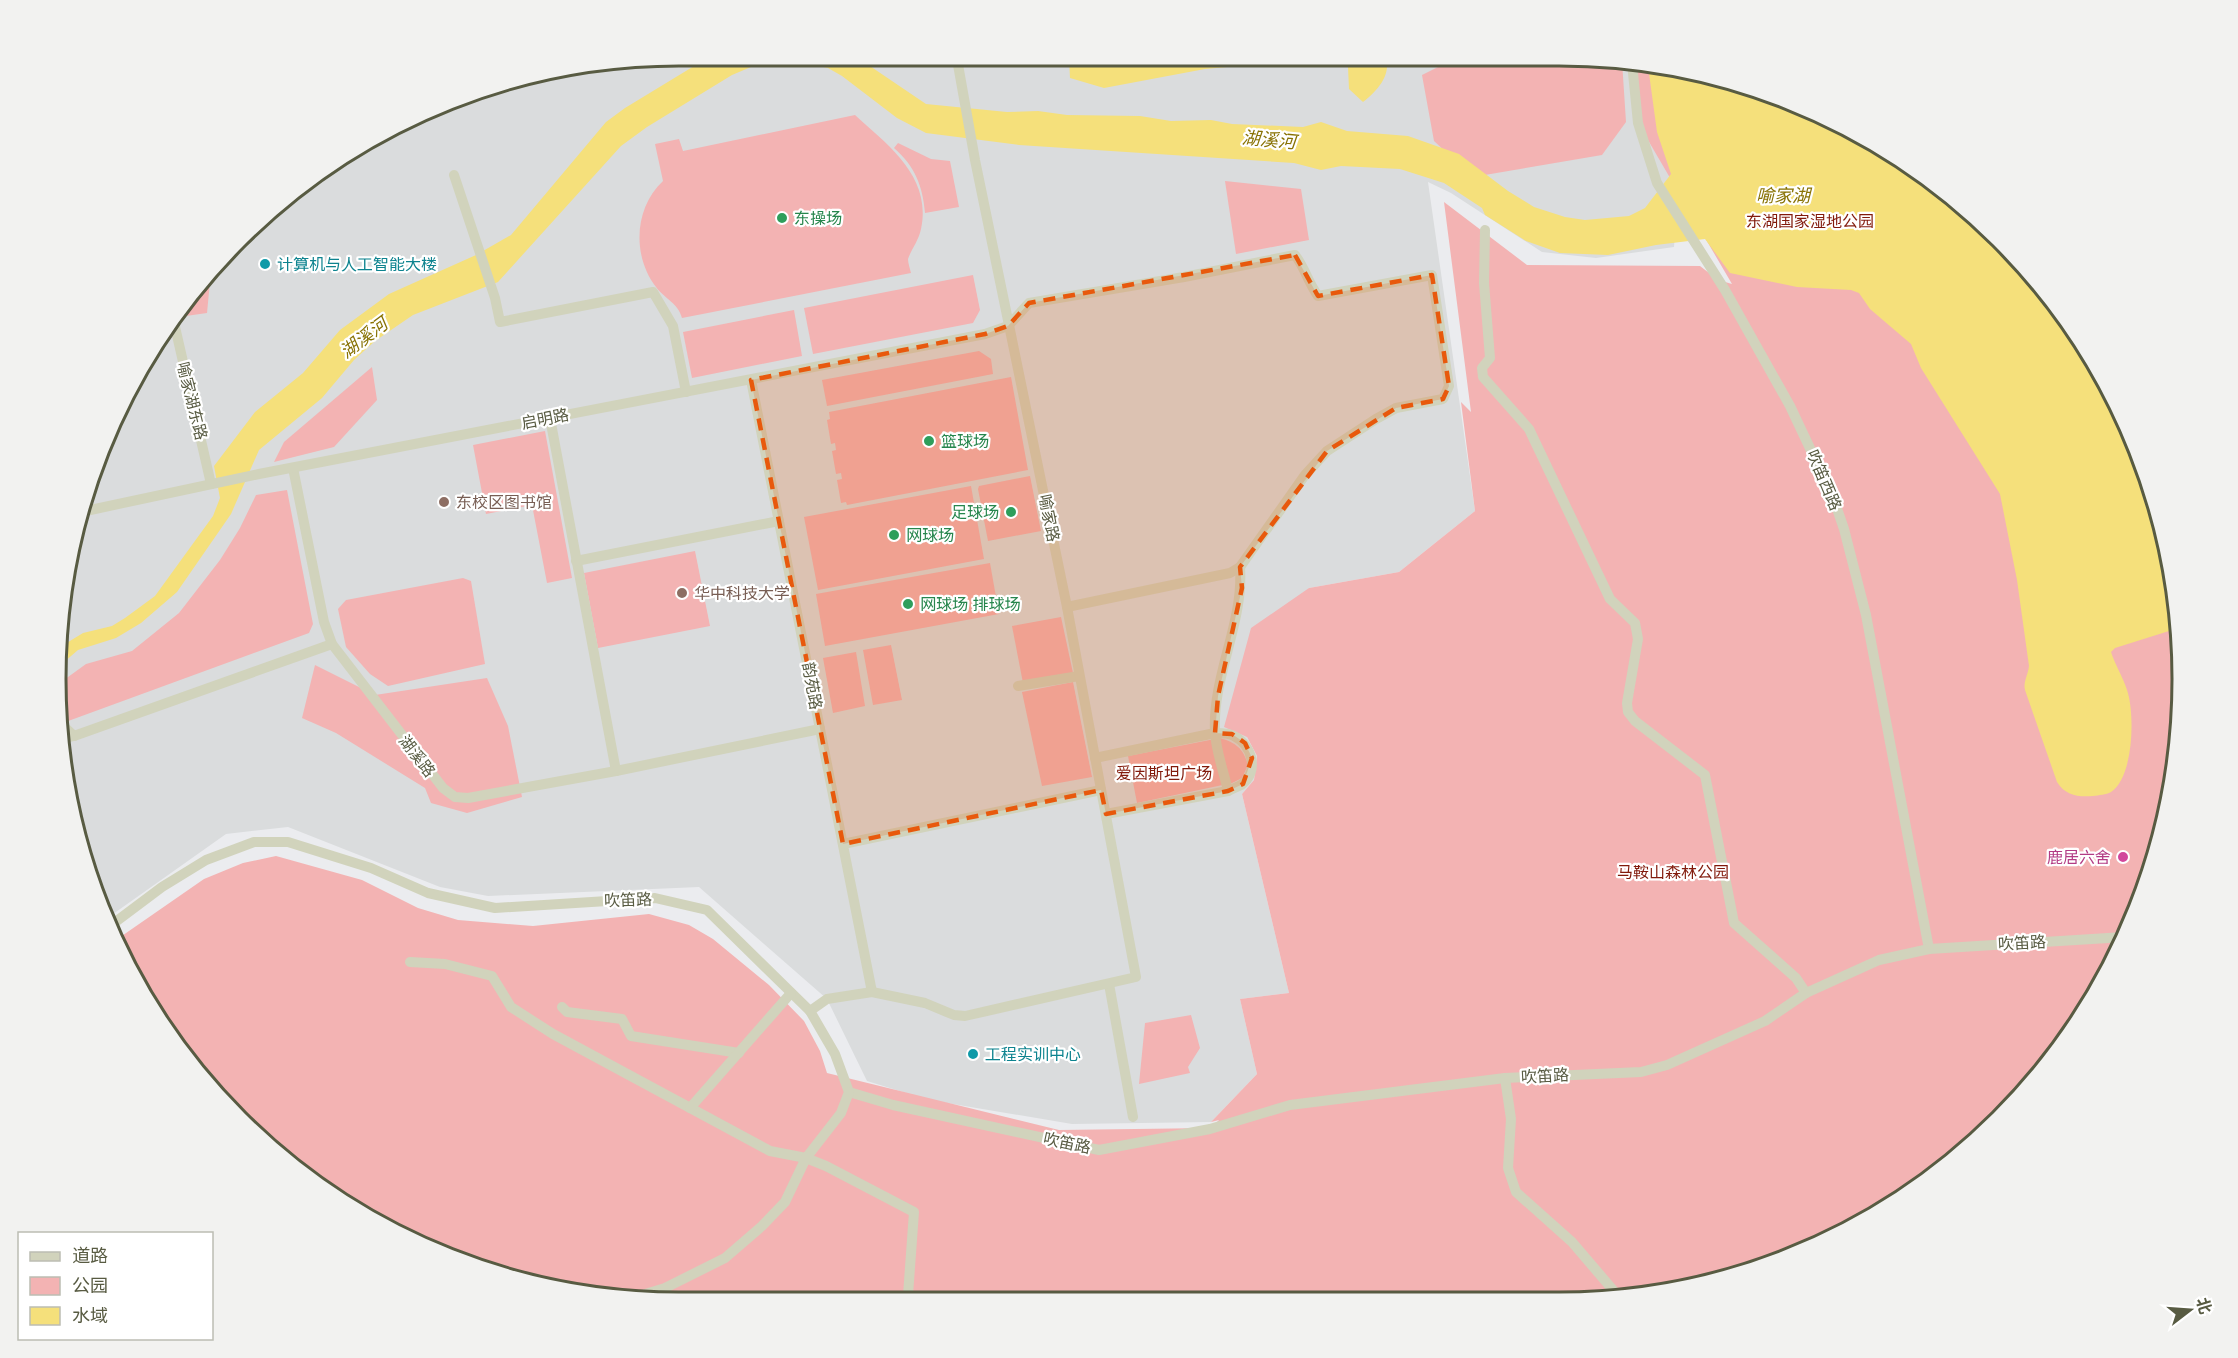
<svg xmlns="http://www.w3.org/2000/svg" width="2238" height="1358" font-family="Helvetica,'Noto Sans SC',sans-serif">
<rect width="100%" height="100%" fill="#ebecef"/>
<!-- education -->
<path fill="#dadcdd" d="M1600 57 1760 89 2000 238 1678 191 1674 247 1596 258 1542 252 1451 193 1428 182 1475 511 1399 572 1309 588 1247 737 1257 756 1254 780 1242 794 1289 993 1240 999 1257 1074 1211 1122 1072 1124 929 1100 867 1081 827 999 699 887 488 896 440 887 288 827 226 834 106 919 89 880 67 800 56 679 61 597 88 479 161 332 238 238 300 184 403 120 479 88 597 61Z"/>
<!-- green -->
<g fill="#f3b3b3">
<path d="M1442 57H1600L1622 61 1626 122 1602 155 1473 177 1434 141 1422 75 1442 65Z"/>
<path d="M1633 63 1760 89 1906 161 2000 238 2078 333 2085 348 2135 441 2171 558 2182 679 2170 801 2135 918 2077 1026 1970 1148 1870 1219 1759 1270 1600 1301H638L478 1269 332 1197 238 1120 184 1058 139 990 116 940 204 879 243 863 276 856 362 880 418 908 458 920 533 926 649 914 689 925 713 939 769 985 804 1021 820 1051 827 1073 1059 1130 1211 1128 1219 1120 1211 1122 1257 1074 1240 999 1289 993 1242 794 1254 780 1257 756 1247 737 1224 727 1251 628 1309 588 1399 572 1475 511 1461 402 1471 412 1444 202 1527 265 1700 266 1718 280 1732 284 1638 123Z"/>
<path d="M855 115C889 146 932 177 921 229 919 240 910 252 908 259 908 263 910 269 911 273L682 318C678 303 665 299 656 287 632 256 634 208 663 181L655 144 679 139 683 151Z"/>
<path d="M898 143 931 159 950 161 959 207 925 213C923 187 915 166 894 148Z"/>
<path d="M1225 181 1301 189 1309 240 1236 254Z"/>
<path d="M211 271 207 313 186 316 184 305Z"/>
<path d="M973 275 980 310 973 323 813 354 804 308Z"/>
<path d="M794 310 802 356 692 378 683 332Z"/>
<path d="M979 351 991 359 993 374 827 406 822 380Z"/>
<path d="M372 367 377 400 334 447 274 462 284 442Z"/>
<path d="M1011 377 1028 470 847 505 846 502 841 503 837 480 842 479 841 473 836 474 832 451 836 450 835 443 831 444 827 420 830 419 829 412Z"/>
<path d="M545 431 572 578 547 583 532 505 486 514 473 445Z"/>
<path d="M1030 476 1041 531 988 541 978 489 979 486Z"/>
<path d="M971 486 984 559 818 590 804 517Z"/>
<path d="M287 490 313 624 309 633 60 724 57 685 86 664 132 651 179 613 220 560 240 528 256 495Z"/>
<path d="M695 551 710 626 598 648 584 573Z"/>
<path d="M990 563 999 614 825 646 816 594Z"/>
<path d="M463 578 471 581 485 664 388 686 370 674 346 647 338 609 346 600Z"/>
<path d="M1061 617 1073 673 1023 683 1012 626Z"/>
<path d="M891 645 902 700 873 705 863 650Z"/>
<path d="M856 652 865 706 833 713 823 658Z"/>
<path d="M315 665 375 695 487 678 508 726 522 797 467 813 431 803 425 788 336 733 302 718Z"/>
<path d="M1073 682 1092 777 1042 786 1022 692Z"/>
<path d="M1220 738C1236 743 1243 748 1248 765L1242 778 1232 783 1137 803 1128 756Z"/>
<path d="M1191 1015 1200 1048 1188 1067 1190 1073 1139 1084 1145 1023Z"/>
</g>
<!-- water -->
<g fill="#f5e07b">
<path d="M1255 58 1238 66 1205 69 1104 88 1070 78 1069 59Z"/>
<path d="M1344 58H1386C1391 76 1377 91 1363 102L1349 89 1348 67Z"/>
<path d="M704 60H861L926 104 1007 112 1038 111 1067 115 1140 116 1171 121 1211 120 1232 124 1303 127 1321 122 1347 131 1408 136 1459 154 1508 191 1534 207 1565 217 1585 220 1629 216 1645 208 1671 174 1657 132 1648 66 1760 89 1906 161 2000 238 2078 333 2135 441 2171 558 2177 620 2173 628 2169 631 2115 648 2111 652C2115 665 2123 677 2127 690 2135 713 2134 777 2111 792 2106 795 2099 795 2093 796 2078 797 2066 796 2057 782L2025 690C2023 682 2028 675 2029 666L2017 580 2000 494 1921 368 1911 344 1870 309 1859 293 1851 290 1797 287 1730 273 1705 239 1656 245 1608 255 1560 253 1526 241 1485 215 1482 208 1444 183 1400 169 1341 166 1321 170 1294 163 1019 145 926 133 897 118 842 76 828 68 805 63 776 62 751 67 732 75 647 127 621 146 498 282 413 315 375 341 354 360 322 398 259 450 231 514 177 592 141 623 116 638 78 650 56 669 57 649 60 647 83 633 112 626 125 618 155 596 213 516 220 498 214 466 255 412 303 373 340 330 389 294 476 255 511 235 606 122 625 108Z"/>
</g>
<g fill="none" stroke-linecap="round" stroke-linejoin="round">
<!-- minor -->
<g stroke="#d1d3bc" stroke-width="10">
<path d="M1632 63 1638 123 1657 183 1725 290 1790 406 1833 497 1844 529 1866 615 1929 949"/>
<path d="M454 175 495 298 500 322 653 292 673 326 686 392"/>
<path d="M1485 230 1484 283 1490 358 1482 368 1483 377 1529 429 1610 599 1635 623 1638 639 1627 703 1628 712 1635 721 1705 775 1734 923 1796 978 1806 993"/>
<path d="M173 318 211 484"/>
<path d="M751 380 872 992"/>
<path d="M550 418 616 771"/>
<path d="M293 468 324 622 332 644 443 788 455 797 468 798 616 771 820 729"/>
<path d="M81 512 259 474 985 334 1008 326 1029 303 1184 277 1295 255C1305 268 1308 282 1318 296L1432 275 1449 386 1443 399 1396 408 1376 419 1327 451 1305 475 1240 567 1230 573 1067 607"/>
<path d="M576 561 779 521"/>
<path d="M1018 686 1079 676"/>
<path d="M60 723 74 736"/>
<path d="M61 739 74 736 332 644"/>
<path d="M1095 758 1215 733C1222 733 1229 733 1234 736 1252 745 1260 772 1241 785 1237 787 1232 789 1228 791L1106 814"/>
<path d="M1228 791C1224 772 1216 752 1215 732 1212 676 1244 623 1240 567"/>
<path d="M843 844 1101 790"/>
<path d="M110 926 162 887 206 860 254 842H288L371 868 428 893 495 908 655 898 707 910 810 1011 835 1054 849 1092 893 1105 1099 1150 1210 1129 1290 1105 1505 1078 1641 1072 1667 1065 1765 1021 1806 993 1879 960 1929 949 2124 937"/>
<path d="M410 962 445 964 492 976 511 1007 553 1034 770 1151 806 1158 826 1166 914 1212 908 1295 913 1301"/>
<path d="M1109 984 1133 1117"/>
<path d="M562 1007 567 1012 622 1019 631 1036 739 1053"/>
<path d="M810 1011 827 999 872 992 925 1003 954 1015 965 1016 1136 977 1067 607 975 160 957 59"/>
<path d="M1505 1078 1511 1119 1508 1168 1516 1192 1572 1242 1619 1297"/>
<path d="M690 1108 791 993"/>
<path d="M629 1299 665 1288 725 1258 762 1226 785 1202 806 1158 841 1113 849 1092"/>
</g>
</g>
<!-- marked area -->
<path fill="#e8590c" fill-opacity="0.2" stroke="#e8590c" stroke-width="4.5" stroke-dasharray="12 8" stroke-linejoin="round" d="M1295 255 1318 296 1432 275 1449 386 1443 399 1396 408 1327 451 1240 567 1242 588 1218 696 1215 733 1232 734 1245 743 1252 758 1243 784 1228 791 1106 814 1101 790 843 844 751 380 985 334 1008 326 1029 303Z"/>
<!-- markers -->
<g fill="#2e9e5b" stroke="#fff" stroke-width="2">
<circle cx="782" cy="218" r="6"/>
<circle cx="929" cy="441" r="6"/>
<circle cx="1011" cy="512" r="6"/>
<circle cx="894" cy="535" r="6"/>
<circle cx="908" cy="604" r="6"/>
</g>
<g fill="#0f9aa8" stroke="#fff" stroke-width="2">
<circle cx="265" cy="264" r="6"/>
<circle cx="973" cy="1054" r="6"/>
</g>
<g fill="#8d6e63" stroke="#fff" stroke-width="2">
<circle cx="444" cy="502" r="6"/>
<circle cx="682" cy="593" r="6"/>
</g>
<circle fill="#d1479c" stroke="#fff" stroke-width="2" cx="2123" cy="857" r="6"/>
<g text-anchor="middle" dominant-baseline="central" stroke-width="4.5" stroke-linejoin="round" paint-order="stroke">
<!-- leisure labels -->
<g font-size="16" fill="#27864d" stroke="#fff" text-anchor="start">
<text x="794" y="218">东操场</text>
<text x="941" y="441">篮球场</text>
<text x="999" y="512" text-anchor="end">足球场</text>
<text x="906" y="535">网球场</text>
<text x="920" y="604">网球场 排球场</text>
</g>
<!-- park labels -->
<g font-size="16" fill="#821b0c" stroke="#fff">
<text x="1810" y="221">东湖国家湿地公园</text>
<text x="1164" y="773">爱因斯坦广场</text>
<text x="1673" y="872">马鞍山森林公园</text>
</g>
<!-- culture labels -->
<g font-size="16" fill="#0d838f" stroke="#fff" text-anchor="start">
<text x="277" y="264">计算机与人工智能大楼</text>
<text x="985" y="1054">工程实训中心</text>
</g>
<!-- street labels -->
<g font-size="16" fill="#585b42" stroke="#fff">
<text transform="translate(192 401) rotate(76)">喻家湖东路</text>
<text transform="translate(545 419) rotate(-11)">启明路</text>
<text transform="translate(1824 480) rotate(67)">吹笛西路</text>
<text transform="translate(1049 518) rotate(79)">喻家路</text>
<text transform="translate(812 686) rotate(80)">韵苑路</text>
<text transform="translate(417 756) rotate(52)">湖溪路</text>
<text transform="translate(628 900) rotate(-2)">吹笛路</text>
<text transform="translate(2022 943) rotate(-3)">吹笛路</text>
<text transform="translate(1545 1076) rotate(-3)">吹笛路</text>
<text transform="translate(1067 1143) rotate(12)">吹笛路</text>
</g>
<!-- education labels -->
<g font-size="16" fill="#785e54" stroke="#fff" text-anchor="start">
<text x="456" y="502">东校区图书馆</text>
<text x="694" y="593">华中科技大学</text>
</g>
<!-- hotel labels -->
<g font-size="16" fill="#b23c85" stroke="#fff" text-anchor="end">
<text x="2111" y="857">鹿居六舍</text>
</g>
<!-- water labels -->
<g font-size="18" font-style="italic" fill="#887204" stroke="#fff">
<text transform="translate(1269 140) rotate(5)">湖溪河</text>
<text x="1783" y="196">喻家湖</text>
<text transform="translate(364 338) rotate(-37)">湖溪河</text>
</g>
</g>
<!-- crop -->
<path d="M0 0H2238V1358H0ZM679 66H1559A613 613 0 0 1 2172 679V679A613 613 0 0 1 1559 1292H679A613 613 0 0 1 66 679V679A613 613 0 0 1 679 66Z" fill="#f2f2f0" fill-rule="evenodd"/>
<path fill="none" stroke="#585b42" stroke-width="3" d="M679 66H1559A613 613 0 0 1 2172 679V679A613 613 0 0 1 1559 1292H679A613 613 0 0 1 66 679V679A613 613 0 0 1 679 66Z"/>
<!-- legend -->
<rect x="18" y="1232" width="195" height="108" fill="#ffffff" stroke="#bcbdb3" stroke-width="1.5"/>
<rect x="30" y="1252" width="30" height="9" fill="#d1d3bc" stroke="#bcbdb3" stroke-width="1.5"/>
<text x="72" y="1262" font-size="18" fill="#585b42">道路</text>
<rect x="30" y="1277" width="30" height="18" fill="#f3b3b3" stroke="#bcbdb3" stroke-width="1.5"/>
<text x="72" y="1292" font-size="18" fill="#585b42">公园</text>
<rect x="30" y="1307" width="30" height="18" fill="#f5e07b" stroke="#bcbdb3" stroke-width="1.5"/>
<text x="72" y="1322" font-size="18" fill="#585b42">水域</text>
<!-- north arrow -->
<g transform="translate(2190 1310) rotate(73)" stroke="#ffffff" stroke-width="4.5" paint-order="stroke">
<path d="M0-4.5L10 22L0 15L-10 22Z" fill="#585b42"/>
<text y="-9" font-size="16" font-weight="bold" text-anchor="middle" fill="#585b42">北</text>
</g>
</svg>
